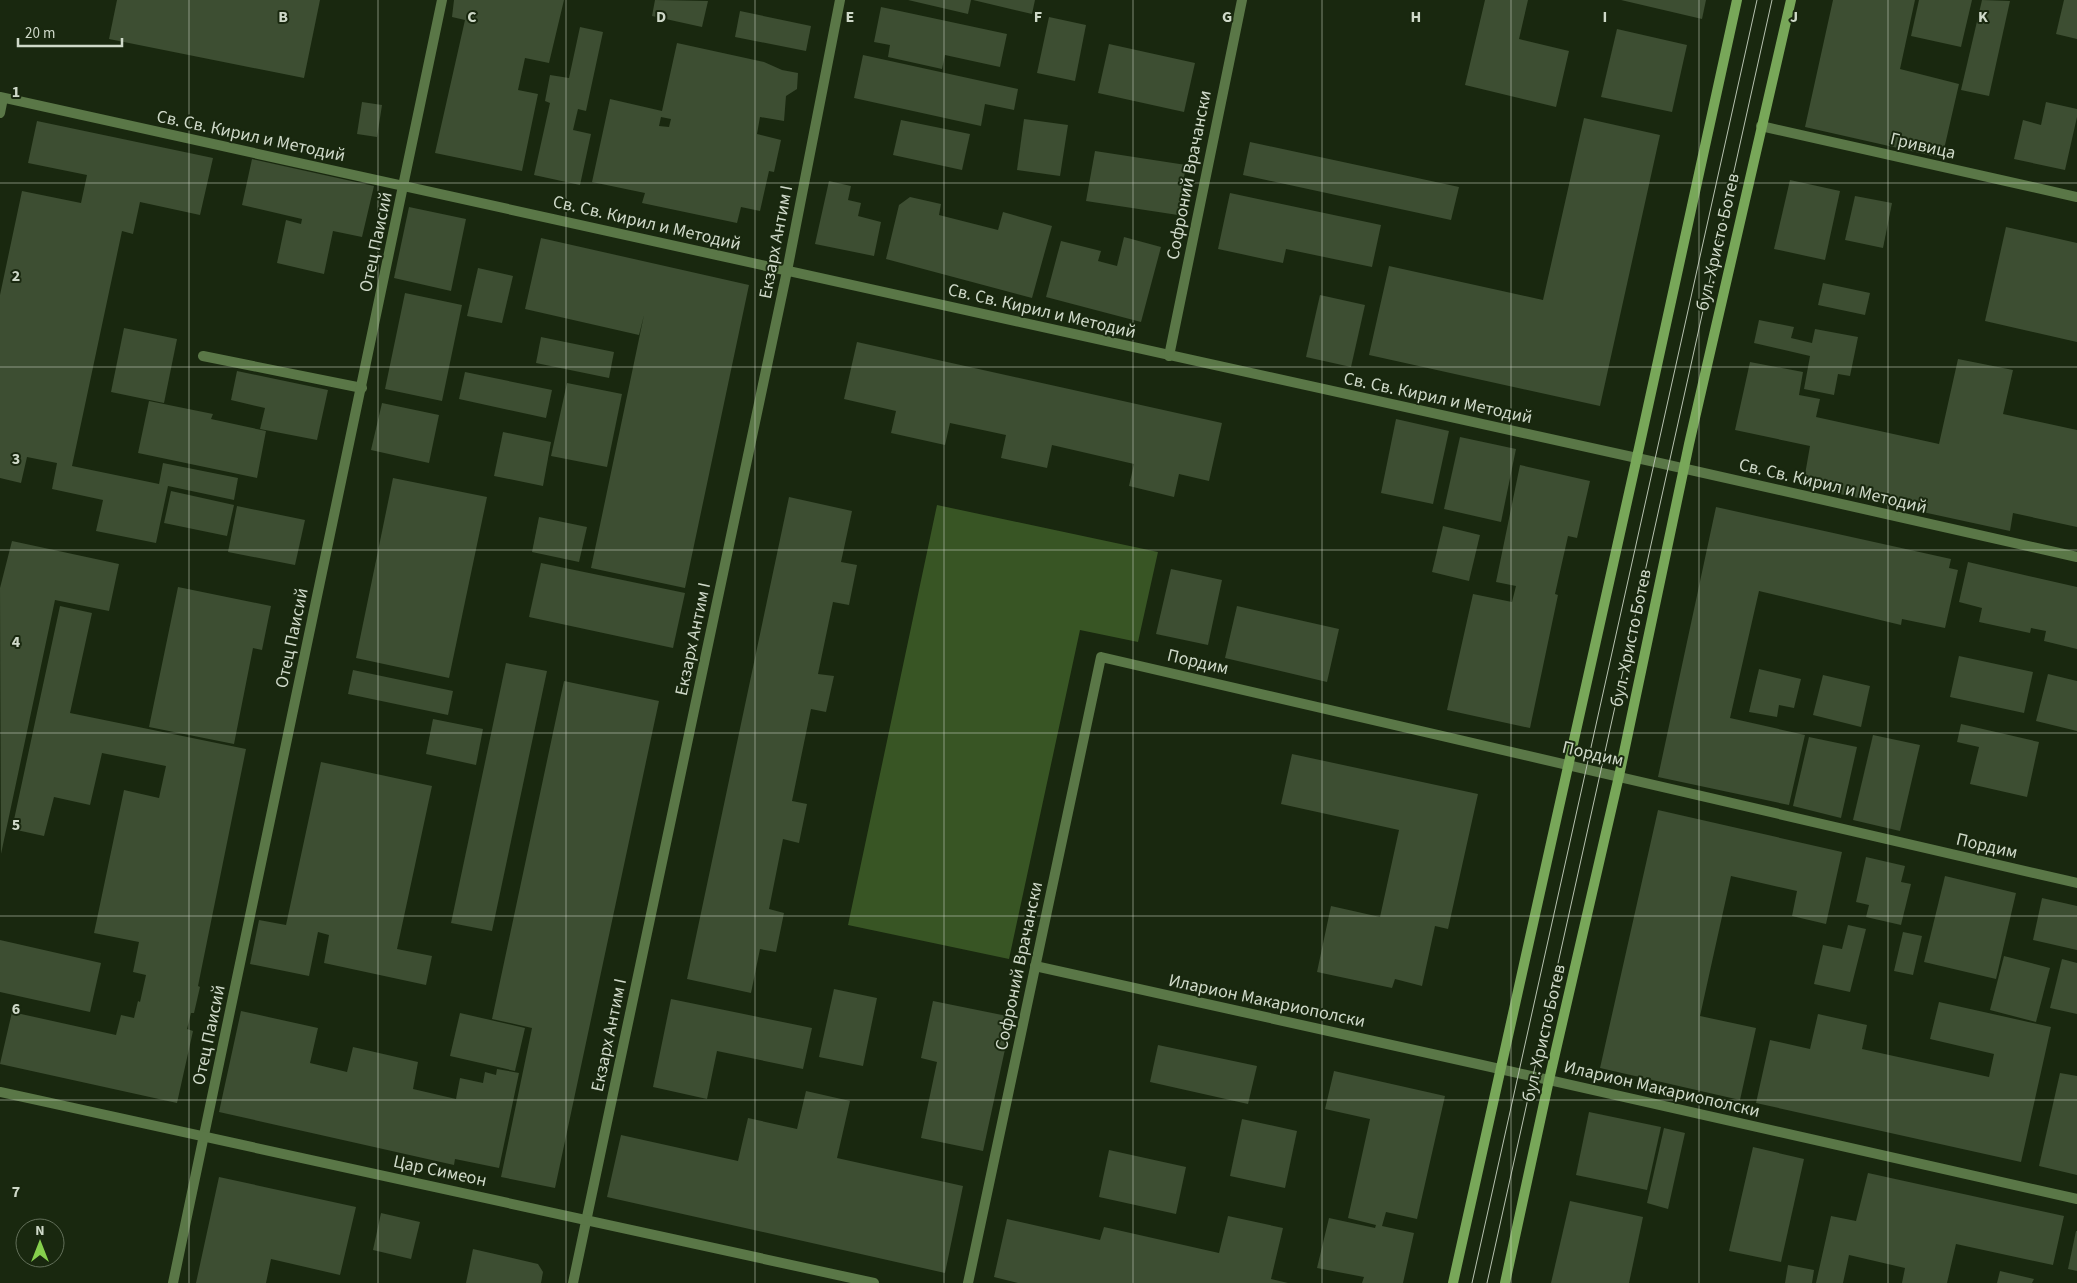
<svg xmlns="http://www.w3.org/2000/svg" width="2077" height="1283" font-family="'Source Sans 3',sans-serif">
<rect width="100%" height="100%" fill="#19280f"/>
<!-- green -->
<path fill="#385524" d="M937 505 1158 552 1138 642 1080 630 1009 959 848 925Z"/>
<!-- building -->
<g fill="#3d4e32" fill-rule="evenodd">
<path d="M117 0H320L304 78 109 39Z"/>
<path d="M454 0H564L549 63 525 58 518 90 538 94 522 171 435 153 465 20 452 17Z"/>
<path d="M655 0 708 1 702 27 652 16Z"/>
<path d="M908 0H971L968 14Z"/>
<path d="M973 0H1035L1032 14Z"/>
<path d="M1485 0H1528L1519 39 1569 51 1556 107 1465 85Z"/>
<path d="M1621 0H1706L1702 19Z"/>
<path d="M1833 0H1915L1900 69 1959 84 1942 158 1805 127Z"/>
<path d="M1919 0H1972L1961 47 1911 36Z"/>
<path d="M1982 0 2010 1 1989 96 1961 90Z"/>
<path d="M2064 0H2077V39L2056 34Z"/>
<path d="M881 7 1007 34 1000 67 945 55 942 69 888 57 890 45 874 42Z"/>
<path d="M740 11 811 26 806 51 735 37Z"/>
<path d="M1049 17 1086 25 1075 81 1037 73Z"/>
<path d="M580 27 603 32 586 111 578 109 573 130 591 134 580 185 534 175 550 103 545 101 550 75 569 78Z"/>
<path d="M1617 29 1687 45 1672 112 1601 97Z"/>
<path d="M677 43 764 62 782 70 798 73 797 89 786 96 784 121 760 117 757 134 781 140 774 172 769 171 760 211 741 207 737 223 642 203 645 193 592 182 610 99 662 111ZM661 117 671 119 669 127 659 126Z"/>
<path d="M1109 44 1195 63 1184 112 1098 93Z"/>
<path d="M863 55 1018 89 1014 110 985 104 981 126 854 98Z"/>
<path d="M362 102 382 105 377 137 357 134Z"/>
<path d="M2046 102 2077 109V117L2065 170 2014 159 2023 120 2041 125Z"/>
<path d="M1584 118 1660 135 1600 406 1369 355 1389 266 1543 300Z"/>
<path d="M1024 119 1068 125 1060 176 1017 170Z"/>
<path d="M901 120 970 134 962 170 893 155Z"/>
<path d="M37 121 213 158 200 215 140 202 133 234 122 231 72 466 159 484 163 463 238 478 234 500 168 486 156 543 96 531 103 500 52 489 57 463 27 457 21 483 0 478V295L22 191 81 203 87 175 28 163Z"/>
<path d="M1250 142 1459 187 1451 220 1243 175Z"/>
<path d="M1095 151 1186 165 1178 215 1086 201Z"/>
<path d="M252 159 374 186 362 237 333 231 324 274 277 263 286 220 301 224 302 219 242 205Z"/>
<path d="M1790 180 1840 191 1825 260 1774 249Z"/>
<path d="M829 181 851 186 848 200 861 203 858 216 881 222 874 256 815 244Z"/>
<path d="M1230 193 1381 225 1372 267 1286 249 1283 263 1218 249Z"/>
<path d="M1855 196 1892 203 1883 248 1845 240Z"/>
<path d="M910 197 941 204 939 215 998 230 1003 212 1052 226 1032 298 886 259 899 205Z"/>
<path d="M409 207 466 219 451 291 394 278Z"/>
<path d="M2006 227 2077 243V342L1985 321Z"/>
<path d="M1124 237 1161 247 1141 322 1046 297 1061 241 1101 251 1098 261 1117 266Z"/>
<path d="M541 238 749 285 685 588 591 568 644 315 639 335 525 309Z"/>
<path d="M478 268 513 276 502 323 467 316Z"/>
<path d="M1823 283 1870 293 1865 315 1818 305Z"/>
<path d="M405 293 462 305 442 401 385 389Z"/>
<path d="M1320 295 1365 305 1351 367 1306 357Z"/>
<path d="M1759 320 1794 327 1791 338 1812 343 1815 329 1858 337 1850 376 1838 374 1834 395 1804 389 1810 356 1754 343Z"/>
<path d="M124 328 177 339 164 403 111 392Z"/>
<path d="M541 337 614 352 609 378 536 363Z"/>
<path d="M857 342 1222 423 1209 481 1179 474 1174 497 1129 486 1134 464 1052 445 1047 468 1001 458 1006 435 950 423 945 445 891 433 896 411 844 399Z"/>
<path d="M1958 359 2013 370 2003 414 2077 430V527L2013 513 2010 531 1803 486 1810 446 1735 430 1750 362 1803 372 1799 395 1820 399 1816 417 1939 444Z"/>
<path d="M237 371 328 390 317 440 260 429 265 408 231 400Z"/>
<path d="M465 372 552 390 546 418 459 399Z"/>
<path d="M567 383 622 394 607 467 551 456Z"/>
<path d="M149 401 213 414 211 419 266 431 257 478 138 453Z"/>
<path d="M382 403 439 415 429 463 371 450Z"/>
<path d="M1396 419 1449 431 1433 504 1381 493Z"/>
<path d="M503 432 551 442 543 486 494 476Z"/>
<path d="M1460 437 1516 449 1501 522 1444 509Z"/>
<path d="M1520 465 1590 481 1577 538 1568 536 1555 594 1558 595 1530 728 1447 710 1473 594 1512 602 1516 586 1496 582Z"/>
<path d="M393 478 487 497 449 678 356 658Z"/>
<path d="M171 491 234 505 227 536 164 523Z"/>
<path d="M789 497 852 511 841 562 857 565 849 605 833 602 818 674 834 676 826 712 811 709 792 801 807 804 799 843 783 839 769 909 784 913 776 952 760 949 751 993 687 979Z"/>
<path d="M237 506 305 520 295 565 228 552Z"/>
<path d="M1716 507 1951 559 1949 568 1958 570 1945 628 1902 619 1901 625 1759 591 1730 718 1805 735 1789 805 1658 777Z"/>
<path d="M539 517 587 527 579 562 532 552Z"/>
<path d="M1443 526 1480 535 1469 581 1432 572Z"/>
<path d="M12 541 119 564 109 611 55 600 1 854 0 588Z"/>
<path d="M1968 562 2077 587V649L2044 641 2046 631 2031 628 2030 633 1979 622 1982 608 1959 602Z"/>
<path d="M541 563 685 593 673 648 529 617Z"/>
<path d="M1171 569 1222 580 1208 645 1156 634Z"/>
<path d="M178 587 271 606 262 650 253 648 234 744 149 727Z"/>
<path d="M60 606 92 613 70 713 246 749 198 986 200 987 194 1013H191L187 1029 193 1031 177 1103 0 1064 12 1012 116 1035 121 1015 134 1018 138 1001 140 1002 146 975 133 972 139 942 94 933 124 790 159 798 166 766 102 753 90 805 54 797 44 836 12 829Z"/>
<path d="M1237 606 1339 629 1327 682 1225 658Z"/>
<path d="M1959 656 2033 672 2024 713 1950 697Z"/>
<path d="M506 663 547 671 492 931 451 923Z"/>
<path d="M1759 669 1801 679 1794 708 1779 705 1777 717 1749 712Z"/>
<path d="M353 670 453 691 448 715 348 694Z"/>
<path d="M2048 674 2077 681V731L2036 721Z"/>
<path d="M1823 675 1870 686 1861 727 1813 715Z"/>
<path d="M564 681 659 701 555 1188 501 1177 532 1028 492 1019Z"/>
<path d="M433 719 483 729 476 765 426 754Z"/>
<path d="M1961 724 2039 742 2027 797 1970 784 1979 747 1957 742Z"/>
<path d="M1873 735 1920 745 1900 831 1853 820Z"/>
<path d="M1809 737 1857 747 1841 818 1793 806Z"/>
<path d="M1292 754 1478 794 1448 929 1435 926 1422 986 1395 979 1392 988 1317 972 1331 906 1380 917 1399 830 1281 804Z"/>
<path d="M321 762 432 786 397 949 432 956 426 985 324 963 329 935 318 932 309 976 250 964 259 920 286 925Z"/>
<path d="M1658 810 1842 852 1826 924 1792 916 1797 891 1731 876 1700 1016 1756 1028 1740 1100 1600 1068Z"/>
<path d="M1866 857 1905 866 1901 882 1911 884 1901 925 1866 917 1869 905 1856 902Z"/>
<path d="M1945 876 2016 893 1996 979 1924 962Z"/>
<path d="M2042 898 2077 906V950L2033 940Z"/>
<path d="M1848 925 1866 929 1850 992 1814 984 1823 945 1842 949Z"/>
<path d="M1903 932 1922 936 1913 975 1894 971Z"/>
<path d="M0 940 101 963 90 1012 0 992Z"/>
<path d="M2004 956 2050 968 2036 1022 1990 1010Z"/>
<path d="M2062 959 2077 963V1014L2050 1008Z"/>
<path d="M834 989 877 998 863 1066 819 1057Z"/>
<path d="M671 999 812 1028 803 1069 717 1051 707 1099 653 1087Z"/>
<path d="M933 1001 1012 1017 983 1151 921 1138 937 1062 921 1058Z"/>
<path d="M1939 1002 2051 1027 2021 1162 1756 1103 1770 1040 1810 1049 1818 1014 1867 1025 1862 1049 1989 1077 1994 1054 1930 1039Z"/>
<path d="M241 1011 318 1028 310 1063 347 1072 353 1047 418 1062 413 1089 456 1099 460 1078 483 1083 485 1072 496 1075 497 1069 519 1073 499 1168 455 1159 454 1165 219 1112Z"/>
<path d="M460 1013 525 1028 515 1071 450 1056Z"/>
<path d="M1158 1045 1257 1066 1248 1104 1150 1082Z"/>
<path d="M1334 1071 1445 1096 1417 1219 1386 1212 1382 1226 1414 1233 1403 1283H1362L1364 1277 1317 1268 1329 1218 1375 1228 1376 1225 1348 1218 1370 1119 1325 1109Z"/>
<path d="M2060 1073 2077 1076V1175L2039 1166Z"/>
<path d="M806 1091 850 1101 837 1158 963 1186 945 1273 607 1197 621 1135 738 1161 748 1118 797 1129Z"/>
<path d="M1589 1112 1661 1127 1647 1190 1576 1175Z"/>
<path d="M1242 1119 1297 1131 1285 1188 1230 1176Z"/>
<path d="M1664 1128 1685 1133 1668 1209 1647 1203Z"/>
<path d="M1753 1147 1804 1159 1781 1262 1729 1251Z"/>
<path d="M1109 1150 1186 1167 1176 1214 1099 1197Z"/>
<path d="M1868 1173 2064 1216 2053 1265 1956 1244 1947 1283H1902L1905 1268 1849 1255 1843 1283H1816L1831 1216 1856 1221Z"/>
<path d="M219 1177 356 1207 340 1275 271 1259 266 1283H196Z"/>
<path d="M1570 1201 1643 1217 1629 1283H1551Z"/>
<path d="M381 1213 420 1222 411 1259 373 1250Z"/>
<path d="M1228 1216 1283 1228 1271 1279 1288 1283H1018L994 1277 1007 1219 1100 1240 1104 1227 1219 1253Z"/>
<path d="M2076 1231H2077V1271L2068 1269Z"/>
<path d="M473 1249 538 1264 543 1272 541 1283H466Z"/>
<path d="M1788 1265 1814 1270 1812 1283H1785Z"/>
<path d="M2000 1271 2034 1279 2032 1283H1997Z"/>
</g>
<g fill="none" stroke-linecap="round" stroke-linejoin="round">
<!-- service -->
<path stroke="#5a7747" stroke-width="10" d="M203 356 362 388"/>
<!-- minor -->
<g stroke="#5a7747" stroke-width="10">
<path d="M0 97 1655 462 2077 557"/>
<path d="M0 113 3 98"/>
<path d="M1761 126 2077 197"/>
<path d="M1169 356 1242 0"/>
<path d="M1035 966 1482 1065 2077 1199"/>
<path d="M173 1283 442 0"/>
<path d="M573 1283 787 271 840 0"/>
<path d="M968 1283 1101 657 2077 883"/>
</g>
<!-- tertiary -->
<path stroke="#5a7747" stroke-width="10" d="M0 1092 874 1283"/>
<!-- secondary -->
<g stroke="#78a759" stroke-width="10">
<path d="M1453 1283C1549 856 1644 428 1737 0"/>
<path d="M1505 1283 1549 1080 1619 776 1689 444 1791 0"/>
</g>
<!-- tram -->
<g stroke="#b7c2b0" stroke-width="1">
<path d="M1472 1283 1757 0"/>
<path d="M1487 1283 1772 0"/>
</g>
</g>
<!-- grid -->
<path fill="none" stroke="#cfd9c9" stroke-width="1" stroke-opacity="0.55" d="M189 0V1283M378 0V1283M566 0V1283M755 0V1283M944 0V1283M1133 0V1283M1322 0V1283M1511 0V1283M1699 0V1283M1888 0V1283M0 183H2077M0 367H2077M0 550H2077M0 733H2077M0 916H2077M0 1100H2077"/>
<g text-anchor="middle" dominant-baseline="central" stroke-width="4" stroke-linejoin="round" paint-order="stroke">
<!-- street labels -->
<g font-size="18" fill="#cfd9c9" stroke="#19280f">
<text transform="translate(251 136) rotate(12)">Св. Св. Кирил и Методий</text>
<text transform="translate(1923 146) rotate(13)">Гривица</text>
<text transform="translate(1189 175) rotate(-79)">Софроний Врачански</text>
<text transform="translate(647 223) rotate(13)">Св. Св. Кирил и Методий</text>
<text transform="translate(376 242) rotate(-78)">Отец Паисий</text>
<text transform="translate(776 242) rotate(-79)">Екзарх Антим I</text>
<text transform="translate(1718 242) rotate(-77)">бул. Христо Ботев</text>
<text transform="translate(1042 311) rotate(13)">Св. Св. Кирил и Методий</text>
<text transform="translate(1438 398) rotate(12)">Св. Св. Кирил и Методий</text>
<text transform="translate(1833 486) rotate(13)">Св. Св. Кирил и Методий</text>
<text transform="translate(292 638) rotate(-78)">Отец Паисий</text>
<text transform="translate(1631 638) rotate(-78)">бул. Христо Ботев</text>
<text transform="translate(693 639) rotate(-78)">Екзарх Антим I</text>
<text transform="translate(1198 662) rotate(13)">Пордим</text>
<text transform="translate(1593 754) rotate(13)">Пордим</text>
<text transform="translate(1987 846) rotate(13)">Пордим</text>
<text transform="translate(1019 966) rotate(-78)">Софроний Врачански</text>
<text transform="translate(1267 1001) rotate(12)">Иларион Макариополски</text>
<text transform="translate(1544 1033) rotate(-77)">бул. Христо Ботев</text>
<text transform="translate(209 1035) rotate(-78)">Отец Паисий</text>
<text transform="translate(609 1035) rotate(-78)">Екзарх Антим I</text>
<text transform="translate(1662 1089) rotate(13)">Иларион Макариополски</text>
<text transform="translate(440 1171) rotate(12)">Цар Симеон</text>
</g>
</g>
<g font-size="16" text-anchor="middle" font-weight="bold" fill="#cfd9c9" stroke="#19280f" stroke-width="4" stroke-linejoin="round" paint-order="stroke">
<text x="283" y="22">B</text>
<text x="472" y="22">C</text>
<text x="661" y="22">D</text>
<text x="850" y="22">E</text>
<text x="1038" y="22">F</text>
<text x="1227" y="22">G</text>
<text x="1416" y="22">H</text>
<text x="1605" y="22">I</text>
<text x="1794" y="22">J</text>
<text x="1983" y="22">K</text>
<text x="16" y="97">1</text>
<text x="16" y="281">2</text>
<text x="16" y="464">3</text>
<text x="16" y="647">4</text>
<text x="16" y="830">5</text>
<text x="16" y="1014">6</text>
<text x="16" y="1197">7</text>
</g>
<!-- north arrow -->
<g transform="translate(40 1243)"><circle r="24" fill="#19280f" stroke="#626f59"/>
<path d="M0-4L9 19L0 12L-9 19Z" fill="#85cf4c"/>
<text y="-8" font-size="14" font-weight="bold" text-anchor="middle" fill="#cfd9c9">N</text>
</g>
<!-- scale -->
<path d="M18 38v8h104v-8" fill="none" stroke="#cfd9c9" stroke-width="2.5"/>
<text x="25" y="38" font-size="15" fill="#cfd9c9" stroke="#19280f" stroke-width="4" paint-order="stroke">20 m</text>
</svg>
